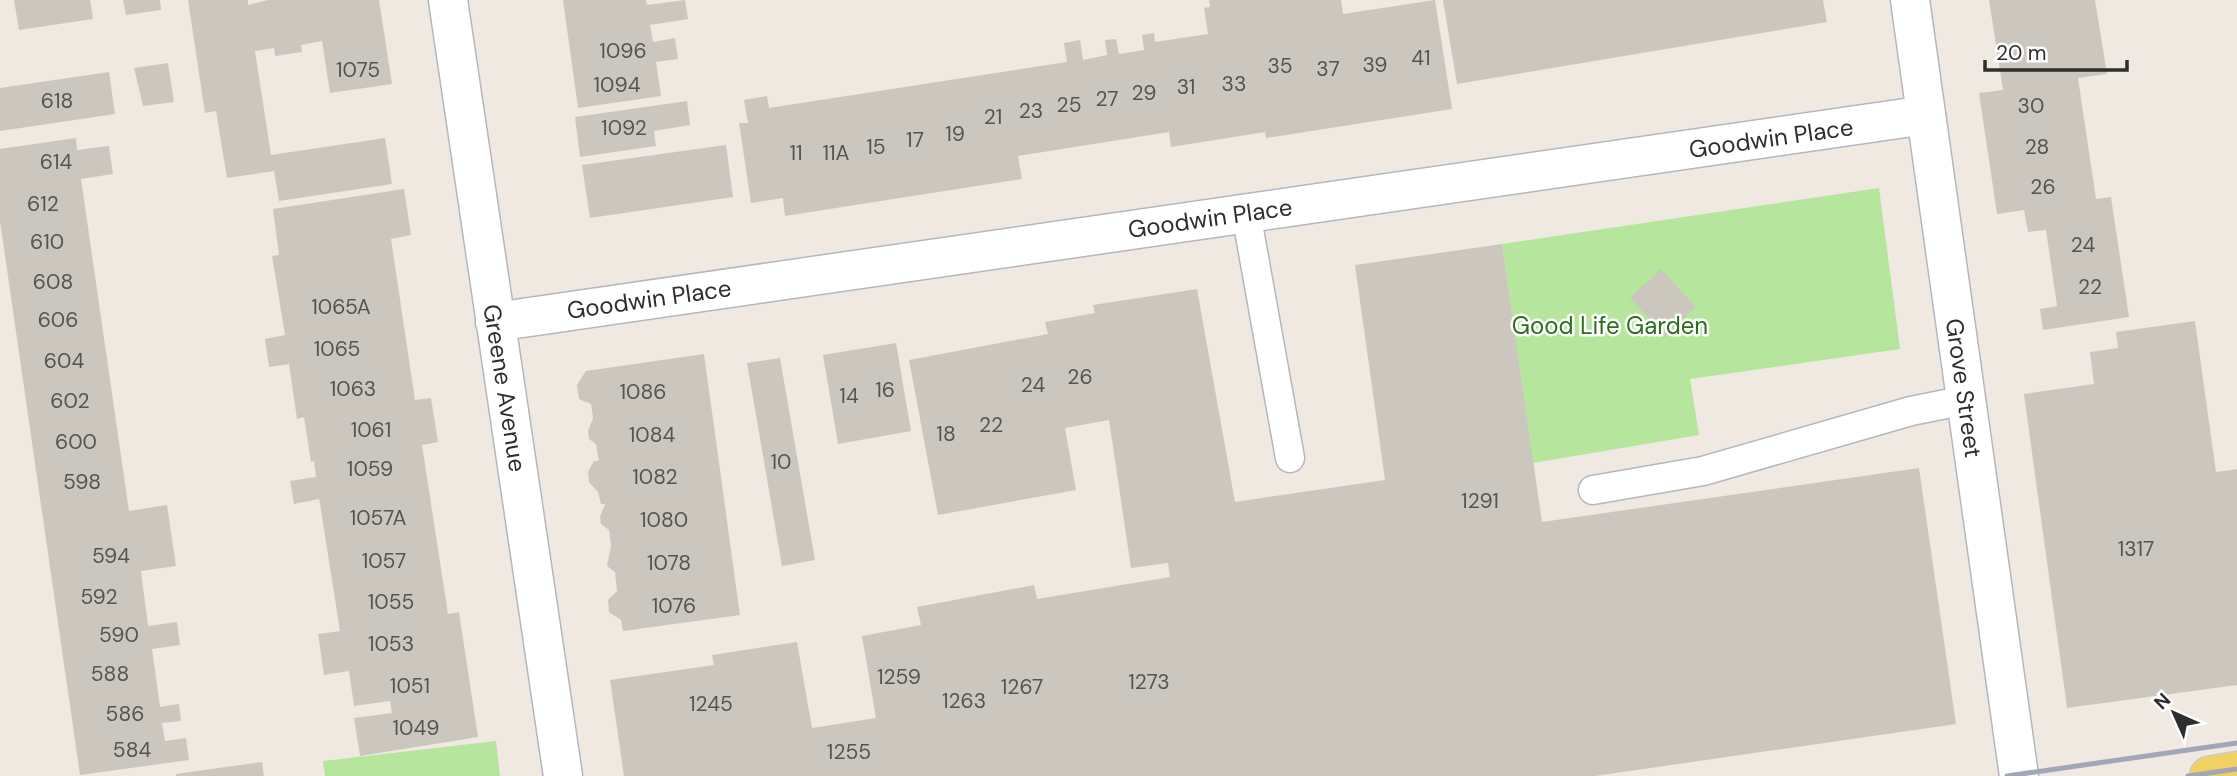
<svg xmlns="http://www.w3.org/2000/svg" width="2237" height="776" font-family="'DM Sans',sans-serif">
<rect width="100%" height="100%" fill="#efe9e1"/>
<!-- green -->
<g fill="#b6e59e">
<path d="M1879 188 1900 349 1690 379 1699 435 1533 463 1502 244Z"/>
<path d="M496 741 500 776H325L323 761Z"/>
</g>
<!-- building -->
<g fill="#cbc7bf">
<path d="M14 0H90L93 19 19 30Z"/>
<path d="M123 0H160L161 10 126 15Z"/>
<path d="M188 0H248V5L268 0H379L392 84 330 93 322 41 301 45 302 52 275 56 274 48 255 51 271 155 385 138 392 184 279 201 274 171 227 178 216 111 205 113Z"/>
<path d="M563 0H646L647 5 685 0 688 19 650 25 653 42 675 38 678 59 656 62 661 96 578 108Z"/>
<path d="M1209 0H1341L1343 14 1435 0 1452 109 1266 138 1265 132 1171 147 1169 132 1018 156 1022 179 785 216 783 198 751 203 739 123H748L744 100 767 96 769 108 1067 62 1064 43 1080 40 1083 60 1107 55 1105 40 1116 39 1119 54 1144 50 1142 35 1154 33 1155 42 1208 34 1204 8 1210 7Z"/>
<path d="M1443 0H1823L1827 22 1457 84Z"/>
<path d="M1989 0H2095L2107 74 2078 78 2096 199 2111 197 2129 317 2043 330 2040 309 2057 306 2046 230 2028 232 2024 210 1997 214 1979 93 2003 90Z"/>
<path d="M168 63 174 102 143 106 134 68Z"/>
<path d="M109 72 115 114 0 131V88Z"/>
<path d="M687 101 690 125 654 131 656 146 580 157 575 117Z"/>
<path d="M76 138 77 150 109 146 113 174 81 179 129 511 167 505 176 566 141 571 148 626 177 622 180 645 152 649 160 707 179 704 181 721 162 723 165 741 186 738 189 760 80 775 0 221V149Z"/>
<path d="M726 145 733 197 590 218 582 165Z"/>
<path d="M404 189 411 235 391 239 415 400 431 398 438 442 422 445 448 614 459 612 478 737 360 756 354 718 392 713 390 701 354 706 349 671 324 675 318 634 340 631 320 504 319 499 294 504 290 481 316 477 314 461 311 462 304 417 297 419 289 364 269 367 265 339 285 335 272 256 279 255 273 209Z"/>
<path d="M1502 244 1542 522 1919 468 1956 724 1595 776H624L610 680 714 665 712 655 797 642 812 728 876 718 862 636 921 625 917 607 1034 585 1037 599 1170 577 1168 563 1131 568 1109 420 1065 428 1076 490 938 515 909 360 1048 334 1045 322 1095 313 1093 305 1197 289 1235 502 1385 480 1355 265Z"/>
<path d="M1661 269 1696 307 1665 336 1630 298Z"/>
<path d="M2195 321 2216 472 2237 469V685L2067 708 2024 394 2094 384 2090 352 2118 348 2116 332Z"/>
<path d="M896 343 911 431 838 444 823 355Z"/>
<path d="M704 354 740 615 623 631 621 620 609 612 608 600 617 591 615 572 607 566 611 546 609 530 601 524 600 517 605 504H601L598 492 589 482 588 472 594 461H599L596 444 589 439 588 431 593 418 591 404 579 399 577 385 586 371Z"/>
<path d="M780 358 815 560 782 566 747 363Z"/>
<path d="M262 762 264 776H176V774Z"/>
</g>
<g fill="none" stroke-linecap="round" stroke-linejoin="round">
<!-- service casing -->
<g stroke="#b4b7c1" stroke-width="31">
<g id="service">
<path d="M1246 213 1290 458"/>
<path d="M1593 490 1703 471 1911 411 1966 400"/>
</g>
</g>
<!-- minor casing -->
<g stroke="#b4b7c1" stroke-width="41">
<g id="minor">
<path d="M448 0 563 776"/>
<path d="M1910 0 2019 776"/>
<path d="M495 322 1926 115"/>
</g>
</g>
<!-- primary casing -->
<g stroke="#c9c9c9" stroke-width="41">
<path id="primary" d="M2209 776 2237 771"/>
</g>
<!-- service -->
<use href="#service" stroke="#fff" stroke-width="28"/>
<!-- minor -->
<use href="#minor" stroke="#fff" stroke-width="38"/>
<!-- primary -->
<use href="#primary" stroke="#f2d163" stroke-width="38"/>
<!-- rail -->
<g stroke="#a3a6b8" stroke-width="5">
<path d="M2007 776 2237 743"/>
<path d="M2188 776 2237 769"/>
</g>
</g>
<g text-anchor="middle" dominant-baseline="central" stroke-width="5" stroke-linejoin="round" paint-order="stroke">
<!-- number labels -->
<g font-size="21" fill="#555452">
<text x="623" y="51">1096</text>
<text x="1421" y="58">41</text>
<text x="1375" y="65">39</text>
<text x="1280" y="66">35</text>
<text x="1328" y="69">37</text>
<text x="358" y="70">1075</text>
<text x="1234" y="84">33</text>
<text x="617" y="85">1094</text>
<text x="1186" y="87">31</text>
<text x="1144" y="93">29</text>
<text x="1107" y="99">27</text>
<text x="57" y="101">618</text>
<text x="1069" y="105">25</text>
<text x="2031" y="106">30</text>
<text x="1031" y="111">23</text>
<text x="993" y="117">21</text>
<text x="624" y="128">1092</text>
<text x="955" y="134">19</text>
<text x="915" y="140">17</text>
<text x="876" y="147">15</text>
<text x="2037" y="147">28</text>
<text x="796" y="153">11</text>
<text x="836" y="153">11A</text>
<text x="56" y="162">614</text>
<text x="2043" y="187">26</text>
<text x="43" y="204">612</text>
<text x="47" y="242">610</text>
<text x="2083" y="245">24</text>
<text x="53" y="282">608</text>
<text x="2090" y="287">22</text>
<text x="341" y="307">1065A</text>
<text x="58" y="320">606</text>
<text x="337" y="349">1065</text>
<text x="64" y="361">604</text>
<text x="1080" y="377">26</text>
<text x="1033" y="385">24</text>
<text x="353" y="389">1063</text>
<text x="885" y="390">16</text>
<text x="643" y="392">1086</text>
<text x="849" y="396">14</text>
<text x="70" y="401">602</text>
<text x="991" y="425">22</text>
<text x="371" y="430">1061</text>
<text x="946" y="434">18</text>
<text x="652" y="435">1084</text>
<text x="76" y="442">600</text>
<text x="781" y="462">10</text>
<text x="370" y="469">1059</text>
<text x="655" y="477">1082</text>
<text x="82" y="482">598</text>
<text x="1480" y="501">1291</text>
<text x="378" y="518">1057A</text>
<text x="664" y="520">1080</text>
<text x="2136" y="549">1317</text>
<text x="111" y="556">594</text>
<text x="384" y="561">1057</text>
<text x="669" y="563">1078</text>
<text x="99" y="597">592</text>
<text x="391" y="602">1055</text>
<text x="674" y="606">1076</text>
<text x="119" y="635">590</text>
<text x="391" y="644">1053</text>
<text x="110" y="674">588</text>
<text x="899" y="677">1259</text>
<text x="1149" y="682">1273</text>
<text x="410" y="686">1051</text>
<text x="1022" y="687">1267</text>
<text x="964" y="701">1263</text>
<text x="711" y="704">1245</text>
<text x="125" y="714">586</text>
<text x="416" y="728">1049</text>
<text x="132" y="750">584</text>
<text x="849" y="752">1255</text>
</g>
<!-- street labels -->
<g font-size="24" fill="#2e2e2e" stroke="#fff">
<text transform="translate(1771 138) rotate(-8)">Goodwin Place</text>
<text transform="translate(1210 218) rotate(-8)">Goodwin Place</text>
<text transform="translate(649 299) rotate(-8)">Goodwin Place</text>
<text transform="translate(505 388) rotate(81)">Greene Avenue</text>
<text transform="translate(1964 388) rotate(82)">Grove Street</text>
</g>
<!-- park labels -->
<g font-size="24" fill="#2c6e1b" stroke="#fff">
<text x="1610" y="325">Good Life Garden</text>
</g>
</g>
<!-- north arrow -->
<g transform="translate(2174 713) rotate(315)" stroke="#ffffff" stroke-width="5" paint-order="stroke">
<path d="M0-5L12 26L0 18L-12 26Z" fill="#2e2e2e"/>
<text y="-10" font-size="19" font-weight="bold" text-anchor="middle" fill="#2e2e2e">N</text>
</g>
<!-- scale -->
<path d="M1985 60v10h142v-10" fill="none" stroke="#2e2e2e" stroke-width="3.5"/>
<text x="1996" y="60" font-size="21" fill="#2e2e2e" stroke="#ffffff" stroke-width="5" paint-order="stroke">20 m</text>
</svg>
